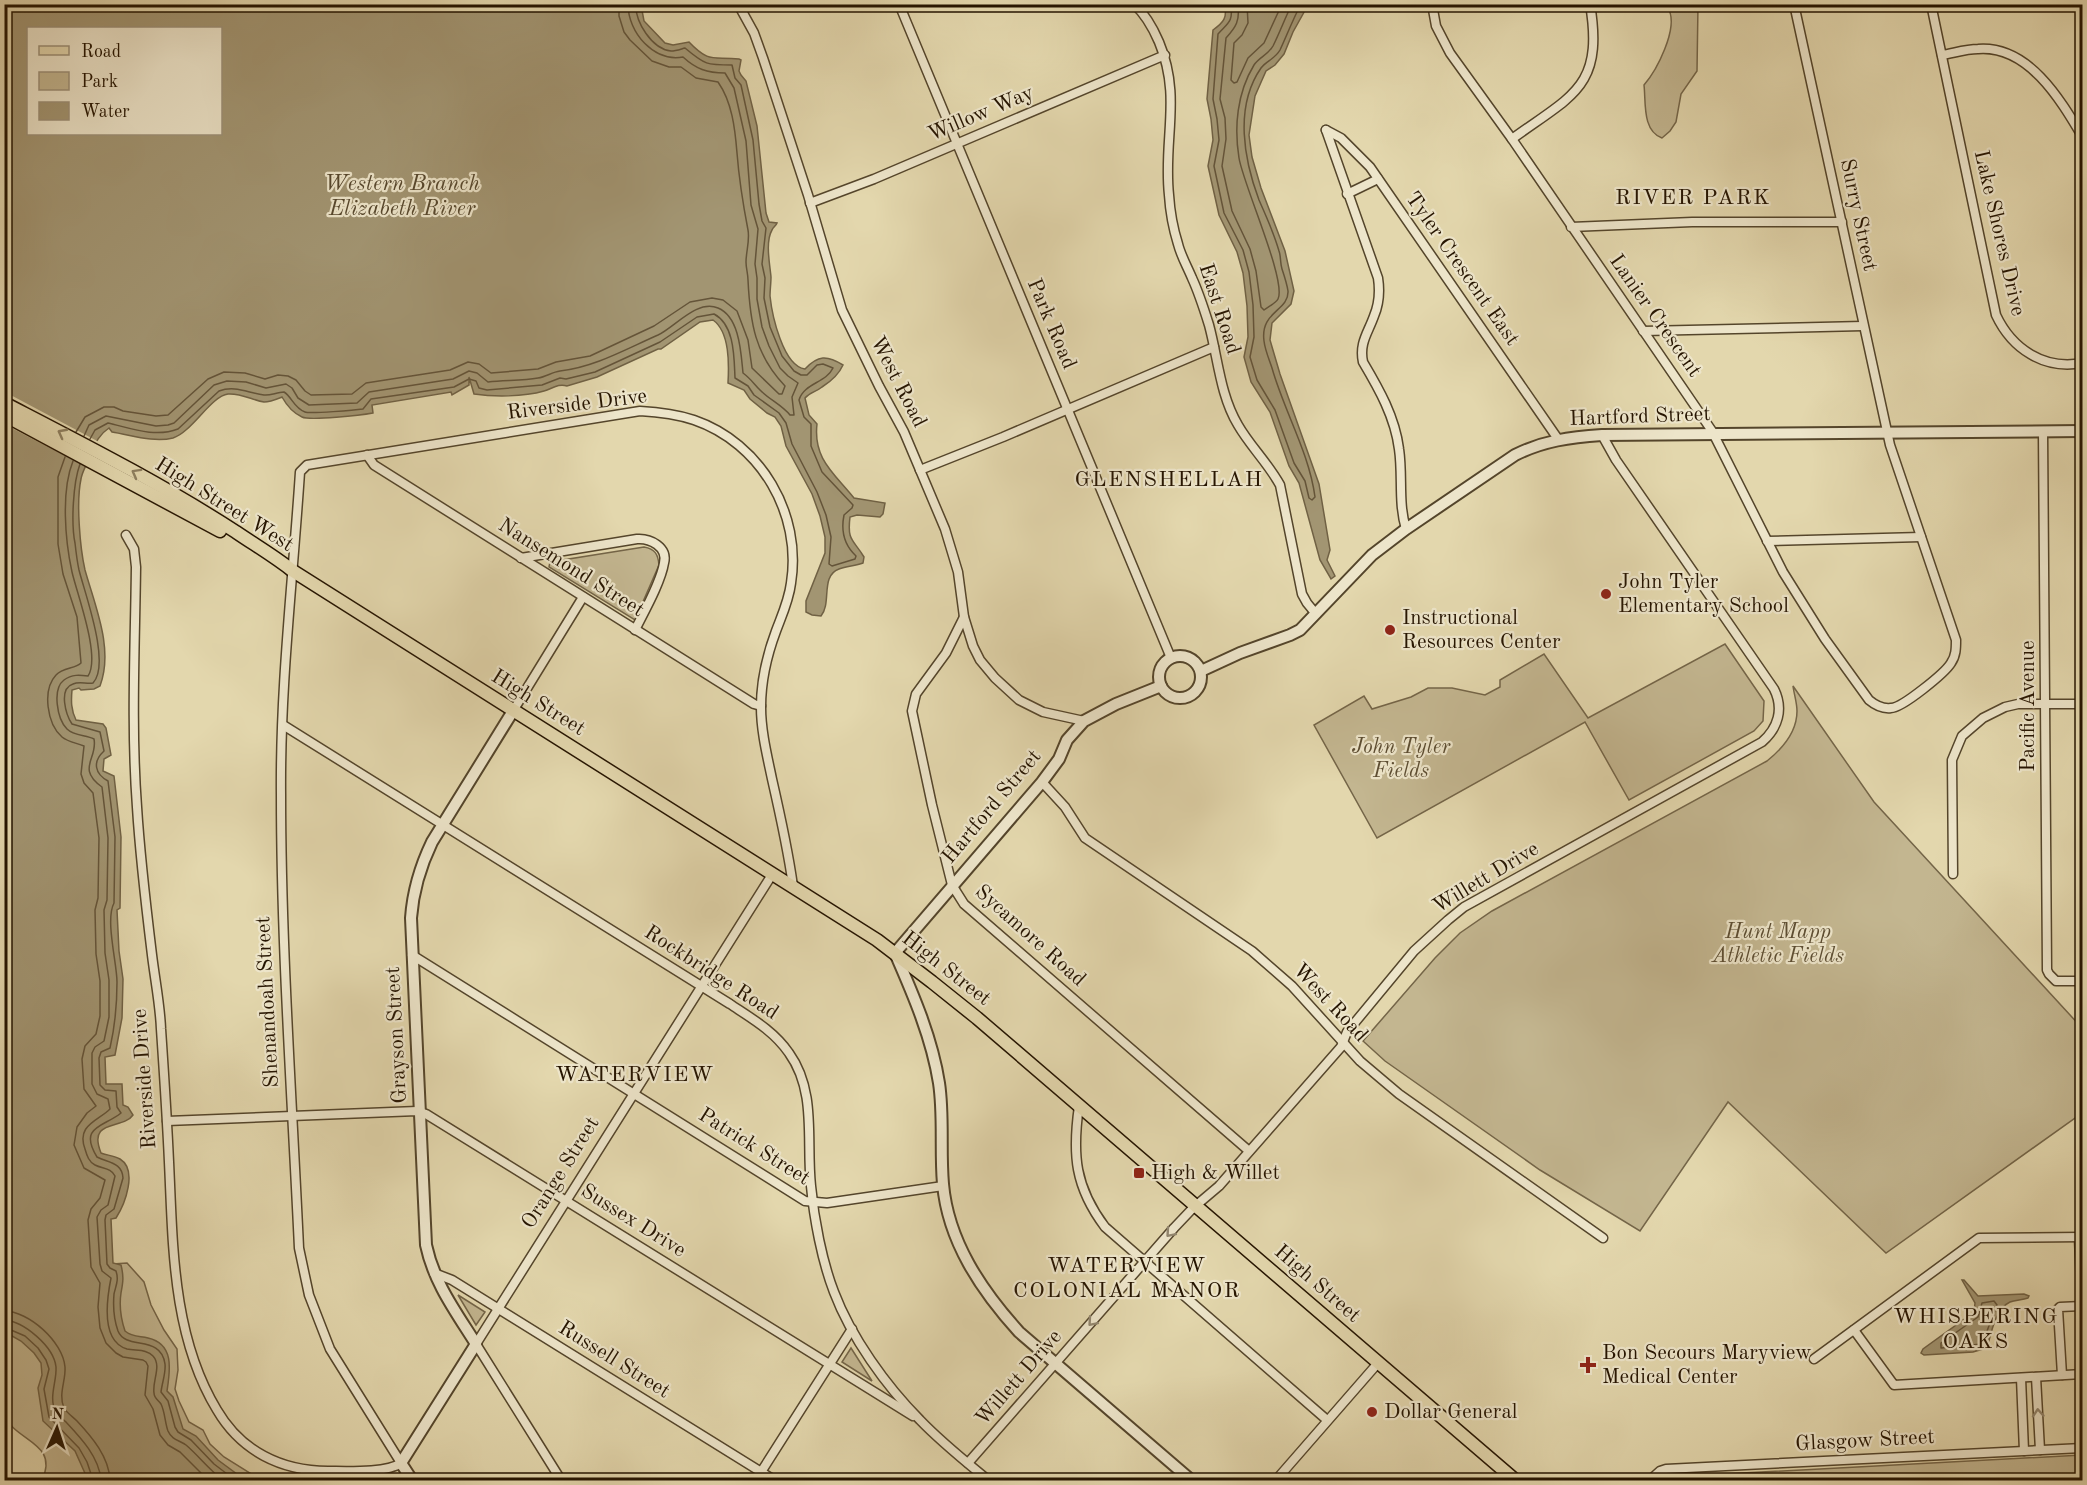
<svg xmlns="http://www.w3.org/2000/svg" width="2087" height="1485" font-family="'Old Standard TT',serif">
<rect width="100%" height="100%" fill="#e3d7ad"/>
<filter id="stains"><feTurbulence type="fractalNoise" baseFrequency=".00333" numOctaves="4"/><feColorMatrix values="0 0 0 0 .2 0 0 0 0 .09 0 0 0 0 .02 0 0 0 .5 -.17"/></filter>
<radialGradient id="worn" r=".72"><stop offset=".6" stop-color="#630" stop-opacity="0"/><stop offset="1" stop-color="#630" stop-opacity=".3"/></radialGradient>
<!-- green -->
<g fill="#c3b690" stroke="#746548" stroke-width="1.5">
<path d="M1657 5H1698L1697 71 1681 94 1676 122 1670 131 1662 138C1642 131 1646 102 1644 85 1657 70 1678 29 1669 10Z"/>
<path d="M644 547C655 549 658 554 659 565L635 620 549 567 550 562Z"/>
<path d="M1725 644 1764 701 1763 721 1754 731 1629 800 1585 722 1377 838 1314 725 1364 696 1372 709 1411 697 1428 688H1452L1485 695 1500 687V680L1544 654 1588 718Z"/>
<path d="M1793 686 1874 802 2082 1028V1113L1886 1253 1728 1102 1640 1231 1540 1170 1385 1061 1363 1041 1435 958 1460 933 1492 911 1767 761C1782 749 1797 732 1797 711 1797 703 1794 694 1793 686Z"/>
<path d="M127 1263 144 1282 151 1305 164 1330 177 1349 178 1370 175 1389 179 1401 189 1422 203 1430 210 1444 224 1457 258 1478 270 1480H136L113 1264Z"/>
<path d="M458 1295 485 1312 476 1325Z"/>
<path d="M4 1321 24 1325 104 1480H42C60 1442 13 1441 5 1415 3 1408 5 1398 5 1391 5 1368 5 1344 4 1321Z"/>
<path d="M851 1348 872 1381 842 1362Z"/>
<path d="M2082 1455V1480H1724V1474Z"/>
</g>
<!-- water -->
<g fill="#a29572" stroke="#706144" stroke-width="1.5" fill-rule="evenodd">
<path d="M4 5H641L644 21 665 43 673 45 689 42C710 64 713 56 739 59L741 60 739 71 741 75 746 81 757 126 766 213 769 222 777 223C776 226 773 227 772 230 765 242 770 265 771 277 771 283 770 290 770 296 772 315 783 366 805 369 818 355 827 355 843 365 839 374 830 382 822 387 816 392 810 392 805 398L809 415 817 424C813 459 834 473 854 498L885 503 883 514 880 517 857 515 850 517C847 541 853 539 864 557L863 563C855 566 847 566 839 569 820 576 832 603 821 616L812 615 806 612V601L825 553V537L820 516 812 494 786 446 781 426 775 417 767 413 750 399 744 390 728 383C729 365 730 332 713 320L700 322 661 349H658L597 377 567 386C558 383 552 389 544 391 523 397 494 397 474 394L469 377V385L452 395 451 392 372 405 373 413C362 415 310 421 302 417 293 413 287 406 282 397 277 399 270 402 264 402 252 400 241 393 228 394 211 396 192 432 173 438 154 443 131 435 112 432L109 428C97 436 95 445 89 458 87 464 82 472 81 479 76 502 80 548 85 570 95 606 114 649 100 686L94 689 81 690 79 688 72 690C71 701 71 710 76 720L103 724 106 728 111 755 104 759 103 771 114 776 121 837 120 908 117 910 119 951 123 979 122 1018 115 1055 105 1057 106 1084H122L123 1105 128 1107 133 1115C123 1130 87 1118 101 1153 106 1155 115 1156 120 1159 138 1170 125 1204 116 1218L111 1219 113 1263 121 1265C124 1277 123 1282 121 1293 119 1306 121 1319 125 1331 132 1337 139 1336 148 1338 175 1344 170 1371 167 1391L173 1397 183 1429 196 1436 218 1460 245 1480H88L75 1451 43 1421 38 1388 42 1375 41 1363 34 1353 21 1341 5 1332ZM28 28H220V134H28Z"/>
<path d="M1225 5H1308L1293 32 1284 54 1275 65 1266 71 1262 80 1255 96 1249 135 1252 157 1261 188 1285 251 1294 291 1291 304 1272 323 1270 340 1280 374 1319 484 1330 550 1327 560 1335 576 1331 579 1320 560 1299 483 1289 466 1270 412 1251 382 1244 357 1248 337 1247 306 1243 273 1237 252 1219 215 1208 166 1213 140 1211 119 1207 99 1213 30C1224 22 1227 18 1225 5Z"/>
<path d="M1962 1280H1964L1978 1296 2024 1294 2029 1296 2028 1298C2022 1300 2016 1300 2010 1302 1995 1309 1991 1334 1987 1348L1973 1352 1924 1355 1921 1353 1923 1349 1974 1312 1975 1303Z"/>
</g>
<!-- pier -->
<path fill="#e3d7ad" d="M5 392 99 442 88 468 4 424Z"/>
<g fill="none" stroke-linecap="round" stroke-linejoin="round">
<!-- shore -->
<g stroke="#645439" stroke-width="1.5">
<path d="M1231 4C1233 22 1229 22 1218 34L1213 99 1217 119 1219 140 1214 166 1224 213 1243 250 1249 272 1253 305 1254 337 1250 357 1257 380 1275 410 1294 463 1305 481 1309 498 1312 500 1315 497C1309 452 1284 411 1272 368 1269 359 1265 350 1264 341 1260 311 1289 311 1288 291 1287 284 1284 275 1282 269 1280 263 1281 256 1279 251 1274 233 1266 216 1259 200 1244 160 1234 107 1261 68 1266 61 1275 59 1280 50 1287 35 1293 19 1301 4"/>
<path d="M1238 4C1240 21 1236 27 1226 38L1220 99 1225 118 1226 139 1222 166 1232 211 1250 249 1256 271 1261 307 1264 310C1268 307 1276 303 1278 299 1287 281 1243 184 1239 158 1234 127 1237 93 1254 65 1259 57 1268 55 1273 46 1280 32 1285 18 1292 4"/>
<path d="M1247 4 1248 23 1242 35 1234 43 1231 80 1234 83 1237 82 1248 58 1264 43 1282 4"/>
<path d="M76 432 85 417 104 407H114L123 411 156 416 168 415 208 379 224 372 245 373 265 379 278 375 288 376 296 380 305 391 311 395 352 394 366 383 450 370 468 362 479 364 491 373 538 369 556 362 590 356 654 326 690 302 712 298 723 300 737 311 748 340 752 368 779 394H782L785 386C755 355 750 322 748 280 748 274 746 268 746 262 746 252 750 240 748 230 743 204 739 179 737 153 735 128 732 102 718 82L696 78 681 67H669L652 61 630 40 624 32 619 16V4"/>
<path d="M84 436 89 425 106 416 156 426 168 425 174 423 214 385 227 381 246 382 266 388 286 384 292 388 298 398 309 405 357 403 369 392 453 379 469 371 477 373 488 382C505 380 522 381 538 378 546 377 552 372 560 371 595 367 626 349 658 335 675 327 697 299 718 308 740 317 741 354 743 373 751 379 754 384 760 390 770 400 782 405 790 415H794L792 397 798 383 788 376 780 368 769 346 762 327 757 299V278L755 264 758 229 751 205 746 141 734 88 725 73C707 73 696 69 683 57 654 62 628 33 628 4"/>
<path d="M90 439 95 430 108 423C130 428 155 438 178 429L219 391C235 385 248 393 264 395 270 396 277 392 284 392 292 397 294 408 305 412 310 414 356 410 363 409L371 399 454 387 469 379 476 381 479 388 487 390 542 385 560 378 566 379 595 372 660 342 697 317 714 314C735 325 734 358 735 378L748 386 754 395 779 413 786 423 792 444 817 492 826 515 831 537 829 564 832 566 855 559 856 556C844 545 841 530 844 515L852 508 853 505 822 472 811 446V424L804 417 799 400C804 383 826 383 833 368L823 364 817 365 807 375H801L794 371 782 356 770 327 764 298 765 278 762 264 766 228 762 221 759 204 753 140 741 85 735 78 732 65C707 65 705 65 685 48 681 49 676 51 671 51 652 49 635 22 636 4"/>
<path d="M65 457 58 477V544L63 574 77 617 81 663C75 669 63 667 56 675 42 690 47 724 62 737 68 742 77 743 84 746L81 774 84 783 93 793 99 838 98 898 95 910 96 954 100 981V1016L96 1034 85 1046 82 1059 84 1089 96 1106 87 1113 77 1127 74 1145 84 1168 105 1180 100 1198 91 1209 88 1220 91 1267 100 1283 98 1307 100 1328 106 1343 116 1353 123 1357 143 1360 146 1362 148 1366 145 1395 153 1409 160 1435 168 1445 180 1452 208 1480"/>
<path d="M73 461C61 491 65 540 72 572 77 594 101 657 88 676 80 675 72 674 64 680 52 689 57 719 67 729 74 736 86 735 94 739 98 759 76 768 102 787L108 838 107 900 104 910 105 953 109 980V1017L104 1041 95 1047 92 1053V1084L97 1094 108 1099 110 1109C98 1121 76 1125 85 1149 87 1156 89 1162 95 1165 103 1169 111 1168 115 1176L108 1205 101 1210 97 1217 100 1264 102 1271 111 1278C107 1298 100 1341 127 1349 136 1351 147 1349 153 1356 162 1366 152 1381 154 1393 154 1398 158 1400 161 1404 165 1412 165 1423 168 1431 172 1440 179 1440 186 1445 199 1456 209 1470 223 1480"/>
<path d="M80 464C73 483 71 523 75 543 76 552 77 561 79 570 85 594 111 664 93 683 86 684 79 681 73 684 58 689 66 715 72 724L100 732 104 751C92 762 95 774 108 781L115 837 114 903C105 920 117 963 117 982 117 1005 115 1026 110 1048L101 1052 99 1058 100 1085 105 1090 116 1091 117 1107 121 1113C104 1127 78 1126 97 1157 108 1163 122 1162 123 1178L114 1209 106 1215 105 1220 107 1264 110 1268 116 1271C119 1280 116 1285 114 1294 113 1306 114 1320 118 1331 126 1351 161 1334 165 1364 166 1373 162 1383 161 1392L168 1401 175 1427 178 1432 191 1440 214 1464 235 1480"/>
<path d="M1994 1301 1997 1305 1982 1344 1941 1348V1343L1978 1317 1982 1303Z"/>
<path d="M4 1311C29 1311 63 1342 65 1367 66 1381 58 1394 64 1408 66 1412 73 1417 77 1421 92 1437 109 1457 110 1480"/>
<path d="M4 1320C24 1321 54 1347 56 1367 57 1382 48 1397 56 1413 57 1416 63 1419 66 1422 81 1438 99 1457 101 1480"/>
<path d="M4 1327 25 1336 38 1348 46 1360 49 1369 44 1389 49 1417 79 1448 87 1462 93 1480"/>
</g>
<!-- minor casing -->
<g stroke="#54452b" stroke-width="11">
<g id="minor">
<path d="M738 4 754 33 763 58 808 195 842 310 879 386 904 432 945 529 958 572 964 617 973 646 980 660 995 678 1019 700 1043 712 1084 721"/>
<path d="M899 4 1171 658"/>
<path d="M1134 4C1146 15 1153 28 1159 42 1182 97 1163 139 1169 195 1170 211 1173 228 1178 244 1181 256 1187 266 1192 278 1199 293 1204 309 1209 325 1218 358 1220 395 1238 425 1250 446 1268 463 1280 485L1302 594 1307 603 1316 614"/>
<path d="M1432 4 1436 26 1450 53 1512 139 1712 431 1783 572 1825 639 1869 700C1875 705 1883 709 1891 708 1902 708 1945 673 1951 663 1956 656 1956 648 1956 640L1890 445 1794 4"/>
<path d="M1931 4 1996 315C2012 349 2044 370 2082 363"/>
<path d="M1942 55C1954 53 1966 49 1978 49 2028 45 2060 99 2082 136"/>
<path d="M1326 130 1378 278C1380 291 1379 304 1374 316 1368 333 1359 343 1363 362 1379 389 1395 417 1399 449 1403 476 1398 503 1406 529"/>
<path d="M1326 130 1341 138 1370 167 1558 439"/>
<path d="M1512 139C1572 95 1604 88 1590 4"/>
<path d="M1347 194 1378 179"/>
<path d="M810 203 874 179 1165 55"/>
<path d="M1571 227 1692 222H1842"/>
<path d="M1643 331 1863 326"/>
<path d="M2043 431 2047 970 2049 974 2056 981H2082"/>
<path d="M367 455 374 465 754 704 761 706"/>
<path d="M920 470 1003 437 1214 347"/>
<path d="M126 535 134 549 136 567C135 647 131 727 137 807 140 856 146 906 152 955 155 980 160 1004 161 1029 164 1073 167 1117 169 1162 173 1245 172 1336 217 1410 241 1451 281 1471 328 1471 346 1471 387 1473 401 1463L330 1349 309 1295 299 1248C292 1097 281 945 281 794 280 686 293 579 300 472L307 465 640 411C659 412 676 414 694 420 761 443 802 514 791 583 789 600 782 615 776 631 767 655 761 681 761 707 761 731 767 755 772 779 780 814 788 850 793 886"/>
<path d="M1767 541 1921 537"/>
<path d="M521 558 637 539C650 538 668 547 664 563 661 582 644 612 635 630"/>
<path d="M964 617 946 653 916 694 912 711 932 805 952 885 964 904 1249 1151"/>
<path d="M513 711 583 597"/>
<path d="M283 725 730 1004C751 1018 774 1031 789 1053 817 1092 806 1141 811 1186 814 1219 822 1261 834 1292 851 1337 886 1386 920 1420 941 1442 965 1461 988 1480"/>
<path d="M1042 782 1065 807 1085 838 1252 951 1292 986 1360 1061 1399 1094 1603 1238"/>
<path d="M1953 874 1952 760 1962 736 1983 718 2005 707 2018 704H2082"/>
<path d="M412 955 805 1201 827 1203 943 1186"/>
<path d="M1079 1106C1072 1155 1075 1187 1105 1227L1327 1420"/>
<path d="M167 1121 417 1111 426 1114 913 1416"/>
<path d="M2079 1237 2082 1309"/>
<path d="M434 1273 452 1280 774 1480"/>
<path d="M1854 1330 1894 1385 2082 1374"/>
<path d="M1814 1359 1979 1238 2082 1237"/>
<path d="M2062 1375 2058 1309 2060 1307 2082 1306"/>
<path d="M2036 1377 2040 1450"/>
<path d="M2021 1378 2024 1451"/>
<path d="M968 1463 1174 1228 1193 1208 1219 1186 1341 1047 1347 1032 1414 951 1448 920 1464 907 1762 742C1778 728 1784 709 1774 689L1616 460 1602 435"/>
<path d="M561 1480 476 1344 773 873"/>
<path d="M756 1480 852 1329"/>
<path d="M1276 1480 1378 1363"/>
<path d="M1650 1480 1660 1471 1666 1469 2082 1448"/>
</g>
</g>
<!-- tertiary casing -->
<g stroke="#54452b" stroke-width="14">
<g id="tertiary">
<circle cx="1180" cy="677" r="21"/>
<path d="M1201 671 1240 653 1290 635 1300 630 1372 555 1406 529 1515 455C1543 441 1570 437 1602 435L2082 431"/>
<path d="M1161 686 1116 704 1084 721 1067 740 1059 759 1042 782 895 953C913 994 932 1038 939 1083 944 1116 940 1150 943 1184 948 1241 981 1290 1019 1332L1191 1480"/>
<path d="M412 1480 401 1463 476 1344C456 1312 434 1283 426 1245L411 918C413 890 420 867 432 842L513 711"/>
</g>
</g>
<!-- primary casing -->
<g stroke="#251400" stroke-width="15">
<g id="primary">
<path d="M4 403C83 444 162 484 236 532 255 545 274 556 293 571L877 940 932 982 977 1018 1515 1480"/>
<path d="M4 415 220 531"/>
</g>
</g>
<!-- minor -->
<use href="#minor" stroke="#ede5ca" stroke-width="8"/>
<!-- tertiary -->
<use href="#tertiary" stroke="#ede5ca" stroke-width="10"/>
<!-- primary -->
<use href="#primary" stroke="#e3d7ad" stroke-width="12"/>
</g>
<!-- one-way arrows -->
<defs><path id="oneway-chevron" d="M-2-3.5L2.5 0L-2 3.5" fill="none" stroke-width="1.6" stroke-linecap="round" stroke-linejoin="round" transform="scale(1.5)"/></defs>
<g stroke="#8e7f5f">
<use href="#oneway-chevron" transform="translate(62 433) rotate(-152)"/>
<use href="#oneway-chevron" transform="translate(136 473) rotate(-151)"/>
</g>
<g stroke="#93876f">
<use href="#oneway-chevron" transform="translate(1170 1233) rotate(131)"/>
<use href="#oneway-chevron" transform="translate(1092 1322) rotate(131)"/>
<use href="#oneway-chevron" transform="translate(2038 1413) rotate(-94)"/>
</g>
<!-- markers -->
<g fill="#8f2418" stroke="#ede5ca" stroke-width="2">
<circle cx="1606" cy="594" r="6"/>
<circle cx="1390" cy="630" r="6"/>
<rect x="1133" y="1167" width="12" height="12" rx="3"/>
<path d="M1585 1356h6v6h6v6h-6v6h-6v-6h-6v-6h6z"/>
<circle cx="1372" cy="1412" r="6"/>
</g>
<g text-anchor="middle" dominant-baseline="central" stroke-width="4.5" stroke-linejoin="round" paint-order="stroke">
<!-- street labels -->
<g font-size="21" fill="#251400" stroke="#ede5ca">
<text transform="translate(981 114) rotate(-23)">Willow Way</text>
<text transform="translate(1858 215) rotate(78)">Surry Street</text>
<text transform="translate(1999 233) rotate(77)">Lake Shores Drive</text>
<text transform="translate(1462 269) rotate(55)">Tyler Crescent East</text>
<text transform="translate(1219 309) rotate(72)">East Road</text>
<text transform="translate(1655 316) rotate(55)">Lanier Crescent</text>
<text transform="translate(1051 324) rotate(67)">Park Road</text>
<text transform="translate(898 382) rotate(63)">West Road</text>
<text transform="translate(577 405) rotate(-7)">Riverside Drive</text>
<text transform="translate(1640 417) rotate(-2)">Hartford Street</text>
<text transform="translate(224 505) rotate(32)">High Street West</text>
<text transform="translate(571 568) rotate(32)">Nansemond Street</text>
<text transform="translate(538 703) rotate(32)">High Street</text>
<text transform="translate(2028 706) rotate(-90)">Pacific Avenue</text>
<text transform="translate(992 807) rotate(-50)">Hartford Street</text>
<text transform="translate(1486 878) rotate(-31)">Willett Drive</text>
<text transform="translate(1030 936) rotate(42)">Sycamore Road</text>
<text transform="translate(946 969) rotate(38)">High Street</text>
<text transform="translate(711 973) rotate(33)">Rockbridge Road</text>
<text transform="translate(268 1002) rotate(-93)">Shenandoah Street</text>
<text transform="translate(1330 1003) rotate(47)">West Road</text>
<text transform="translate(397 1035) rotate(-93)">Grayson Street</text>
<text transform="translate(145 1079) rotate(-94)">Riverside Drive</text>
<text transform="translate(754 1147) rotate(32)">Patrick Street</text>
<text transform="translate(561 1173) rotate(-58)">Orange Street</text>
<text transform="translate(633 1221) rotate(32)">Sussex Drive</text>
<text transform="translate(1317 1284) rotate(41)">High Street</text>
<text transform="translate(614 1360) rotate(32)">Russell Street</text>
<text transform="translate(1019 1378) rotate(-49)">Willett Drive</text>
<text transform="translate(1865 1441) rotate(-3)">Glasgow Street</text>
</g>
<!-- poi labels -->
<g font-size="21" fill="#251400" stroke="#ede5ca" text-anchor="start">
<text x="1618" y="582">John Tyler<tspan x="1618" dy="24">Elementary School</tspan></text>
<text x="1402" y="618">Instructional<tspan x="1402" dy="24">Resources Center</tspan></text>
<text x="1151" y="1173">High &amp; Willet</text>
<text x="1602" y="1353">Bon Secours Maryview<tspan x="1602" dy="24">Medical Center</tspan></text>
<text x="1384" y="1412">Dollar General</text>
</g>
<!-- park labels -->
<g font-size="21" font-style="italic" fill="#5c4d32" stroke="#ede5ca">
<text x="1401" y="747">John Tyler<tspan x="1401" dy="24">Fields</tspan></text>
<text x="1778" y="932">Hunt Mapp<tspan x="1778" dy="24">Athletic Fields</tspan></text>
</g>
<!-- water labels -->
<g font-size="22" font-style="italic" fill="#57482e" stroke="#ede5ca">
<text x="402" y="184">Western Branch<tspan x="402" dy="25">Elizabeth River</tspan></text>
</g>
<!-- neighbourhood labels -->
<g font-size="22" letter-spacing="1.5" fill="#251400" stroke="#ede5ca">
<text x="1693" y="198">RIVER PARK</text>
<text x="1169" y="480">GLENSHELLAH</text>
<text x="635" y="1075">WATERVIEW</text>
<text x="1127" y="1266">WATERVIEW<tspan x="1127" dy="25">COLONIAL MANOR</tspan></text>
<text x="1976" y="1317">WHISPERING<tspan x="1976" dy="25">OAKS</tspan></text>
</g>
</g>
<!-- margin -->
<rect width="2087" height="1485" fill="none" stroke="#e3d7ad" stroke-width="24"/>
<rect x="6" y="6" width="2075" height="1473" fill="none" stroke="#251400" stroke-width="3"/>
<rect x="12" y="12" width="2063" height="1461" fill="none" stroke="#251400" stroke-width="1.5"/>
<!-- legend -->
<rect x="27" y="27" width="195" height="108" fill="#ede5ca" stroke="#9d9179" stroke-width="1.5"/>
<rect x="39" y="46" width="30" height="9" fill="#e3d7ad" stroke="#9d9179" stroke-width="1.5"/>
<text x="81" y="57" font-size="18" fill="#251400">Road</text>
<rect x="39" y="72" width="30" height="18" fill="#c3b690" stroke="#9d9179" stroke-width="1.5"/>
<text x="81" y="87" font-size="18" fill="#251400">Park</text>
<rect x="39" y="102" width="30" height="18" fill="#a29572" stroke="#9d9179" stroke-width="1.5"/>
<text x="81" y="117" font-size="18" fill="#251400">Water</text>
<!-- north arrow -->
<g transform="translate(57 1428) rotate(3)" stroke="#ede5ca" stroke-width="4.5" paint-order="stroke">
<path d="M0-4.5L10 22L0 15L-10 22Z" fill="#251400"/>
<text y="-9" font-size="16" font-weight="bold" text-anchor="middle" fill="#251400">N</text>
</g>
<rect width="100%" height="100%" filter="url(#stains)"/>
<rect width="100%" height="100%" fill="url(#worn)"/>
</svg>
